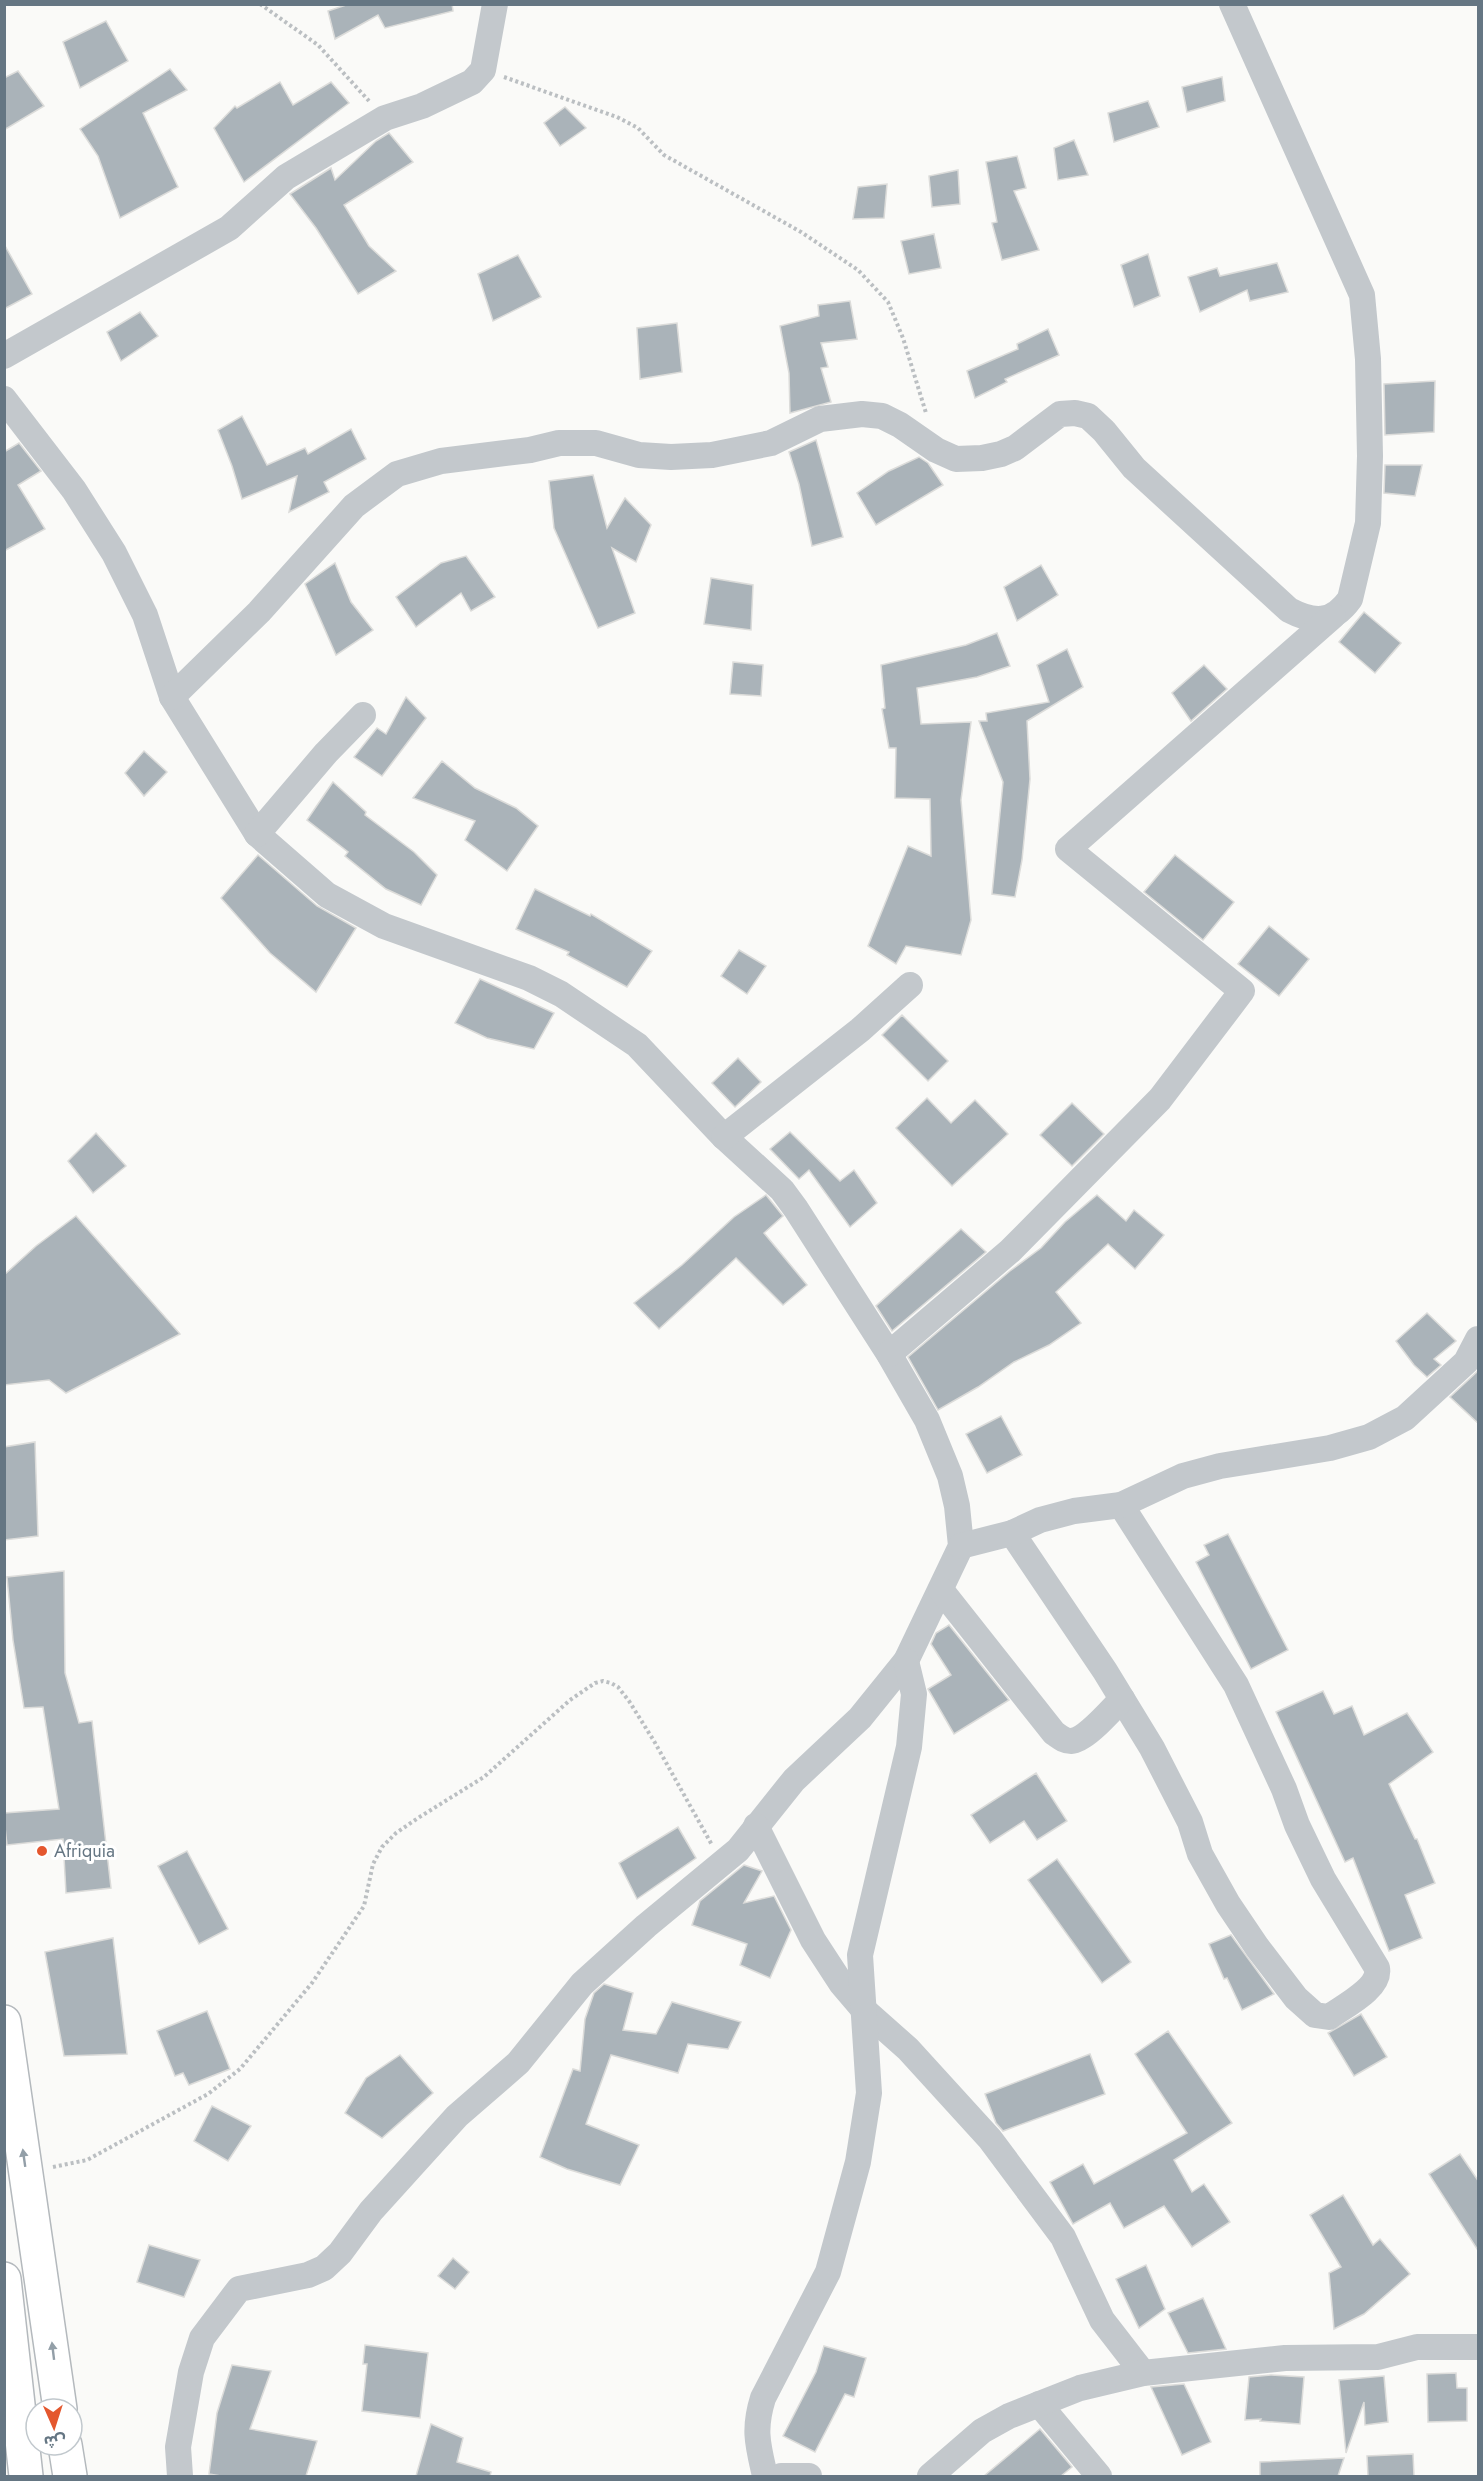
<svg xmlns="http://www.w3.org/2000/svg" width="1483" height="2481" font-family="Jost,'Noto Sans Arabic',sans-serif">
<rect width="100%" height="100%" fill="#fafaf8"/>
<!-- building -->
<g fill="#aab3b9" stroke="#dcdcda" stroke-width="1.5">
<path d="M349 4H452L453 11 385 28 378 15 335 39 328 11Z"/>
<path d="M106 21 128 61 80 88 63 42Z"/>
<path d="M170 69 187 90 143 113 178 187 120 218 98 156 80 129Z"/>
<path d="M18 71 44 106 4 130V78Z"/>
<path d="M1222 77 1225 101 1187 112 1182 87Z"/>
<path d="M280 82 293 105 331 82 349 103 244 182 214 128 235 106 237 108Z"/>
<path d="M1148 101 1159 127 1114 142 1108 113Z"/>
<path d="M565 107 586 128 560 146 544 123Z"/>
<path d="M389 133 413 162 344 205 369 246 396 271 358 294 316 228 290 194 331 168 335 180 376 141Z"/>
<path d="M1074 140 1088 175 1058 180 1054 148Z"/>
<path d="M1017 156 1026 188 1014 191 1039 250 1002 260 992 223 997 222 986 162Z"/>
<path d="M958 170 960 204 932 207 929 176Z"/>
<path d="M887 184 884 218 853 219 858 187Z"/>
<path d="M934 234 941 268 909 274 901 241Z"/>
<path d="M4 244 32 294 4 309Z"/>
<path d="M1148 254 1160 296 1134 307 1121 265Z"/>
<path d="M518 255 541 297 493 321 478 274Z"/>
<path d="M1277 263 1288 292 1250 301 1247 290 1200 312 1188 277 1217 268 1220 276Z"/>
<path d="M850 301 857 339 821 343 828 367 821 368 831 402 790 413 789 373 780 326 819 316 818 305Z"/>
<path d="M140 312 158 336 121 361 107 332Z"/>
<path d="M677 323 682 372 640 379 637 328Z"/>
<path d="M1048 329 1059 355 1005 379 1007 382 975 398 967 371 1018 349 1017 344Z"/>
<path d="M1435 381 1434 432 1385 435 1384 384Z"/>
<path d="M242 416 267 465 305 448 308 454 351 429 366 459 324 482 329 492 289 512 297 476 242 499 232 466 218 430Z"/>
<path d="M816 440 843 537 812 546 799 484 789 452Z"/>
<path d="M19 443 41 471 18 485 45 529 4 551V452Z"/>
<path d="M919 457 928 463 943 485 876 525 857 493 889 471Z"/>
<path d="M1385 465H1422L1415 496 1384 493Z"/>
<path d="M593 475 607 528 625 498 651 525 636 562 612 548 635 613 598 628 554 528 549 481Z"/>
<path d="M466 556 495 597 471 611 461 593 416 627 396 597 441 563Z"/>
<path d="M335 563 351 602 373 630 336 655 305 584Z"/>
<path d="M1041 565 1058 595 1017 621 1004 587Z"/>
<path d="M711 578 753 585 751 630 704 624Z"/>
<path d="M1364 612 1401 643 1375 673 1339 642Z"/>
<path d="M997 633 1010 666 977 677 917 688 921 724 971 722 961 800 971 920 961 955 906 946 896 964 868 946 908 846 931 856 930 799 895 798 896 748H889L882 709 885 708 881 665 966 645Z"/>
<path d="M1067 649 1083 687 1027 721 1030 779 1022 860 1015 897 992 894 1003 782 979 721H987L986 713 1049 702 1037 665Z"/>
<path d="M733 662 763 665 761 696 730 694Z"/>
<path d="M1204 665 1227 689 1191 721 1172 693Z"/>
<path d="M406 697 426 718 382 776 354 757 377 728 386 734Z"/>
<path d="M144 751 167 772 144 796 125 773Z"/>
<path d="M442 761 475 788 516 808 538 826 507 871 465 840 475 821 413 798Z"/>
<path d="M333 782 366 812 365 815 414 852 437 875 421 905 386 889 345 856 348 852 307 820Z"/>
<path d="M258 855 317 906 356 928 316 992 270 953 221 898Z"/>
<path d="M1175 855 1234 902 1203 940 1144 892Z"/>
<path d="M535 889 590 916 591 914 652 951 627 987 567 955 569 952 516 929Z"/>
<path d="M1269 926 1309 959 1279 996 1238 964Z"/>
<path d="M739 950 766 966 747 994 721 976Z"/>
<path d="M480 979 554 1013 534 1049 487 1038 455 1023Z"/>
<path d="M902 1015 948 1061 928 1081 882 1035Z"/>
<path d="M738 1058 761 1082 735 1107 712 1083Z"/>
<path d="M927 1098 951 1123 975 1100 1008 1134 952 1186 896 1128Z"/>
<path d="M1072 1103 1104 1134 1072 1166 1040 1135Z"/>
<path d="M790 1132 840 1181 854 1170 877 1203 850 1227 809 1170 799 1179 770 1149Z"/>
<path d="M96 1133 126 1166 93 1193 68 1161Z"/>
<path d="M766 1195 783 1216 764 1233 807 1285 783 1305 736 1258 659 1329 634 1303 682 1265 734 1217Z"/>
<path d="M1097 1195 1126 1221 1134 1210 1164 1235 1135 1269 1108 1244 1056 1292 1081 1323 1049 1345 1014 1362 978 1387 938 1410 908 1357 1010 1271 1041 1248 1065 1222Z"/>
<path d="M76 1216 180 1334 66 1393 49 1380 4 1385V1275L36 1246Z"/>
<path d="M961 1229 986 1252 892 1331 876 1306Z"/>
<path d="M1427 1313 1456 1341 1434 1359 1441 1365 1427 1377 1414 1365 1396 1341Z"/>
<path d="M1479 1370V1424L1450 1397Z"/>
<path d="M1001 1416 1022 1455 987 1473 966 1434Z"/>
<path d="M35 1442 38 1536 4 1540V1447Z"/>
<path d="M1228 1534 1288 1650 1251 1669 1196 1562 1209 1555 1204 1545Z"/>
<path d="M64 1571 65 1673 79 1723 92 1721 111 1888 66 1893 63 1839 7 1845 4 1818V1813L59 1809 43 1707 24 1708 13 1640 7 1577Z"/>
<path d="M949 1625 1009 1700 954 1734 928 1689 951 1675 931 1644 936 1633Z"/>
<path d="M1323 1691 1334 1714 1352 1706 1364 1735 1407 1713 1433 1752 1389 1784 1415 1839H1417L1435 1883 1405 1895 1422 1938 1389 1951 1353 1858 1345 1862 1276 1712Z"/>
<path d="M1036 1773 1067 1821 1037 1840 1024 1821 990 1843 971 1815Z"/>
<path d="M678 1827 696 1858 637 1899 619 1863Z"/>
<path d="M187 1851 228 1929 199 1944 158 1866Z"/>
<path d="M1057 1859 1131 1962 1102 1983 1028 1880Z"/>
<path d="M744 1865 762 1871 744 1903 774 1896 791 1930 770 1978 740 1965 747 1944 692 1925 700 1901Z"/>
<path d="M1231 1935 1274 1994 1242 2010 1227 1978 1224 1979 1209 1944Z"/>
<path d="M113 1938 127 2054 64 2056 45 1952Z"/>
<path d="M604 1984 633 1993 623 2030 656 2034 672 2002 741 2022 728 2049 688 2044 678 2073 611 2055 586 2124 639 2145 620 2185 567 2169 540 2157 573 2069 580 2071 585 2019 594 1993Z"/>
<path d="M207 2011 230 2069 189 2085 183 2073 175 2076 157 2031Z"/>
<path d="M1361 2014 1387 2057 1354 2076 1328 2033Z"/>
<path d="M1168 2031 1232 2123 1174 2160 1192 2192 1204 2184 1230 2222 1192 2247 1164 2206 1124 2228 1110 2203 1073 2224 1050 2182 1083 2164 1094 2184 1187 2133 1135 2054Z"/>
<path d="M1090 2054 1105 2094 1003 2131 996 2123 985 2094Z"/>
<path d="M400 2055 433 2093 382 2138 345 2113 366 2078Z"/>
<path d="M212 2106 251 2126 228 2161 194 2141Z"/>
<path d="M1460 2154 1479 2182V2252L1429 2174Z"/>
<path d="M1343 2195 1373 2245 1380 2239 1410 2274 1364 2314 1334 2329 1329 2273 1341 2267 1310 2215Z"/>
<path d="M149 2245 200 2260 184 2297 137 2282Z"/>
<path d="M453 2258 469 2272 455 2289 438 2276Z"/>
<path d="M1146 2265 1165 2309 1139 2328 1116 2279Z"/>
<path d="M1203 2298 1226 2349 1188 2353 1168 2313Z"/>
<path d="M365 2345 428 2353 420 2418 362 2411 367 2364H363Z"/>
<path d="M824 2346 866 2358 854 2397 845 2394 815 2452 783 2436 816 2372Z"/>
<path d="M232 2365 271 2371 250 2429 317 2441 306 2476H221L209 2474 217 2413Z"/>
<path d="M1456 2373 1457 2388H1467V2421L1428 2422 1427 2374Z"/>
<path d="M1271 2375 1304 2377 1300 2424 1260 2421 1261 2419 1245 2420 1249 2377Z"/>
<path d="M1384 2376 1388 2422 1365 2425 1364 2402 1346 2453 1339 2380Z"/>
<path d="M1184 2384 1211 2442 1182 2455 1151 2387Z"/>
<path d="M431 2424 463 2438 457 2462 491 2472 490 2476H416Z"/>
<path d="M1040 2429 1072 2467 1061 2476H984Z"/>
<path d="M1413 2454 1414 2476H1368L1367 2456Z"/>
<path d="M1344 2458 1338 2476H1260V2462Z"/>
</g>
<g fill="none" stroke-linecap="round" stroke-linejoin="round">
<!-- highway casing -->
<g stroke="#b4b9bd" stroke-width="36">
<g id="highway">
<path d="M4 2022 60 2409"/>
<path d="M4 2279 26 2476"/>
<path d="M65 2445 70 2476"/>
</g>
</g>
<!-- path -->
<g stroke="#bbbfc2" stroke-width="4" stroke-dasharray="3 3" stroke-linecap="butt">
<path d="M260 4 318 45 369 101"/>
<path d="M504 77 617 117 638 128 664 155 801 232 858 270 888 302 903 338 926 413"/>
<path d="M53 2167 87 2160 208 2094 240 2069 312 1983 364 1906 373 1864 382 1847 396 1833 418 1818 484 1777 570 1700 595 1683 603 1681 611 1683 618 1687 629 1701 654 1741 712 1845"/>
</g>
<!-- street -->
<g stroke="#c3c8cc" stroke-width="26">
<path d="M4 356 229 228 286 177 385 118 422 106 472 82 483 70 495 4"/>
<path d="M4 399 74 490 114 553 145 615 172 697 257 834 327 895 384 926 529 978 561 994 637 1045 724 1137 782 1190 796 1209 889 1354 927 1420 950 1476 957 1506 961 1546 906 1661 860 1718 794 1780 738 1850 646 1926 582 1984 518 2063 457 2116 371 2211 340 2253 324 2268 308 2275 239 2289 202 2338 191 2372 178 2447 180 2476"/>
<path d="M172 697 259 612 354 506 397 474 441 461 530 450 559 443H596L639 455 671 457 712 455 771 443 820 419 862 414 882 416 900 425 936 450 956 459 982 458 1001 454 1015 448 1060 414 1075 413 1088 416 1104 431 1134 468 1289 610C1314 623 1332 624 1350 599L1368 523 1370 456 1368 359 1362 295 1232 4"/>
<path d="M257 834 326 753 363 715"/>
<path d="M724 1137 860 1030 910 985"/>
<path d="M889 1354 1010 1251 1160 1099 1242 991 1068 849 1333 616"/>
<path d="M1012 1533 1105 1671 1152 1748 1190 1822 1200 1854 1228 1904 1257 1947 1296 1998 1315 2015 1329 2017C1344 2006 1381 1988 1377 1968L1323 1879 1297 1825 1284 1789 1236 1685 1121 1505"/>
<path d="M961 1546 1012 1533 1040 1520 1074 1511 1121 1505 1183 1476 1220 1466 1330 1448 1369 1437 1405 1418 1466 1362 1478 1339"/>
<path d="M941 1590 1054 1733C1060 1737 1064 1741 1071 1741 1086 1740 1111 1710 1122 1699"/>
<path d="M756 1826 813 1940 841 1983 864 2010 908 2049 990 2139 1063 2237 1102 2320 1143 2373"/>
<path d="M1039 2404 1099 2476"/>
<path d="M765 2476C758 2445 753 2430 763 2398L828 2272 858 2162 869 2093 860 1955 909 1747 914 1694 906 1661"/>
<path d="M781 2476H809"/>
<path d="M930 2476 982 2431 1009 2416 1080 2388 1143 2373 1285 2358 1378 2357 1417 2347H1478"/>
</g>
<!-- highway -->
<use href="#highway" stroke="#fff" stroke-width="33"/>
</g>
<!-- one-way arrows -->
<defs><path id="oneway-solid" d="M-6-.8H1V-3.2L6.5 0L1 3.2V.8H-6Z" transform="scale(1.5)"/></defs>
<g fill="#939fa8">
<use href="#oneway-solid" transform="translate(24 2158) rotate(-98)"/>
<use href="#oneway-solid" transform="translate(53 2351) rotate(-97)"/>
</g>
<!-- markers -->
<circle fill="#e4572e" stroke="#fff" stroke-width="2" cx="42" cy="1851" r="6"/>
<g text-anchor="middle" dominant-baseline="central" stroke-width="6" stroke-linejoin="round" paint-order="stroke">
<!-- poi labels -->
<g font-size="18" fill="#657683" stroke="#fff" text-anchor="start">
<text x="54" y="1851">Afriquia</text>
</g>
</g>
<!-- border -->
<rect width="1483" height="2481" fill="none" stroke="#657683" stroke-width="12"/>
<!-- north arrow -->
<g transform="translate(54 2427) rotate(177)"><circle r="28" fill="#ffffff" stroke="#c1c8cd" stroke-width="1.5"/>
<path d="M0-4.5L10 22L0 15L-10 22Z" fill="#e4572e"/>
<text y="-9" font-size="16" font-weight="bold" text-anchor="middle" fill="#657683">ش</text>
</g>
</svg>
